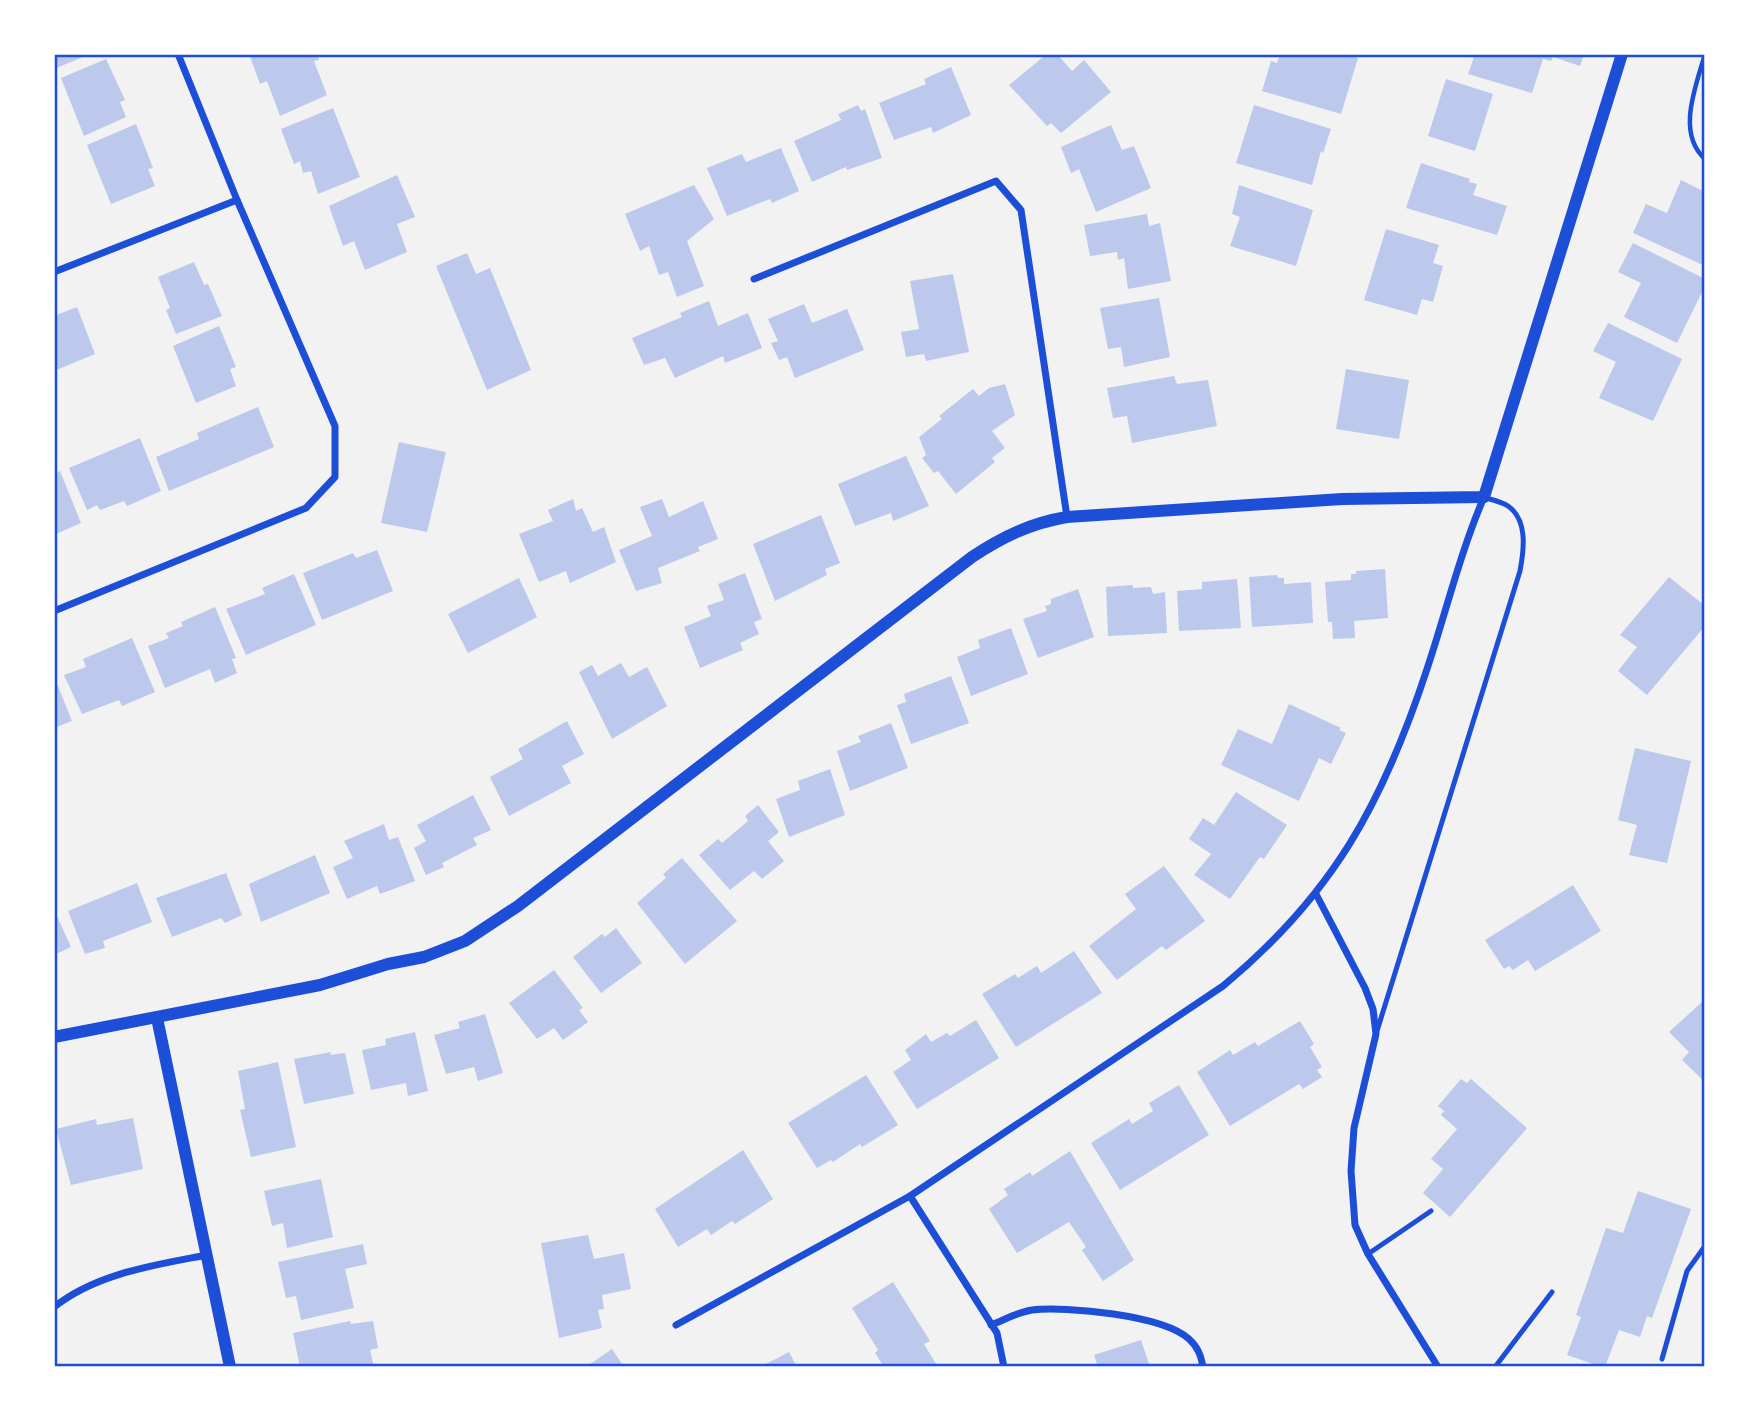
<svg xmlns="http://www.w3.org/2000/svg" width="1759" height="1421" font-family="Arial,sans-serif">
<rect width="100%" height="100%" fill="#f2f2f2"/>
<!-- building -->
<g fill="#bdc9ec">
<path d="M54 54H90L54 69Z"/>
<path d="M249 54H317L319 60 314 61 327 95 280 116 267 81 260 84Z"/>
<path d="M1047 54H1057L1072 71 1084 60 1111 92 1061 133 1051 123 1047 126 1009 85Z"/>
<path d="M1280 54H1347L1358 58 1341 114 1262 91 1271 61 1277 63Z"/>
<path d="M1475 54H1584L1580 66 1553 57 1551 61 1543 59 1532 93 1468 74Z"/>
<path d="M106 59 125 100 120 102 126 117 84 136 61 78Z"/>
<path d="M951 67 971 115 933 133 931 127 894 140 879 103 926 84 924 79Z"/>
<path d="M1446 79 1493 94 1475 151 1428 136Z"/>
<path d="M858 105 861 111 865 109 882 158 847 170 846 167 812 182 794 141 841 120 838 114Z"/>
<path d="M1254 105 1331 129 1323 153 1321 151 1312 185 1236 163Z"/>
<path d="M333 108 360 177 318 194 311 171 303 173 300 161 294 164 281 129Z"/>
<path d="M136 124 153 168 148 169 155 186 111 204 87 145Z"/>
<path d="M1111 125 1122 150 1134 146 1151 188 1096 212 1079 169 1071 173 1061 147Z"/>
<path d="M781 148 799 191 772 203 770 199 727 216 707 168 742 154 746 162Z"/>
<path d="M1421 163 1470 179 1469 182 1477 184 1473 195 1507 206 1497 235 1406 208Z"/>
<path d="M397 175 415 217 397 224 407 252 365 270 354 241 343 246 329 206Z"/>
<path d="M1681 180 1705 192V266L1633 233 1646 204 1667 213Z"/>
<path d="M694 185 714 219 687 241 704 286 677 297 668 272 659 275 649 246 640 251 625 214Z"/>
<path d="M1239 185 1313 210 1296 266 1230 246 1240 217 1232 214Z"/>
<path d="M1147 214 1149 226 1160 223 1171 281 1128 289 1124 258 1118 260 1117 252 1090 256 1084 225Z"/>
<path d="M1386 229 1439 245 1433 263 1443 266 1433 302 1422 299 1417 315 1364 300Z"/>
<path d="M1633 243 1705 279V286L1677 343 1624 317 1641 283 1618 272Z"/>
<path d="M467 253 476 274 490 268 531 370 487 390 436 266Z"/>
<path d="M194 262 204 285 208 284 222 316 176 334 166 310 170 308 158 277Z"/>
<path d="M953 274 969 352 926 361 924 354 906 357 901 332 919 329 910 281Z"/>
<path d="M1159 298 1170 357 1124 367 1121 347 1108 349 1100 308Z"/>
<path d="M709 301 718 326 748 313 762 348 725 363 723 356 675 378 665 358 644 365 632 338 682 317 680 313Z"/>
<path d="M804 304 812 323 847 309 864 350 795 378 787 357 779 360 771 343 778 341 768 319Z"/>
<path d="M77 307 95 354 54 371V316Z"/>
<path d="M1608 323 1682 359 1653 421 1599 398 1616 362 1593 351Z"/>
<path d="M219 326 236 367 230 369 236 386 196 403 173 346Z"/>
<path d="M1346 369 1409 380 1399 439 1336 429Z"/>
<path d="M1174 376 1177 384 1208 380 1217 426 1132 443 1127 416 1113 418 1107 388Z"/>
<path d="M1005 384 1015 415 992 431 1005 448 992 458 995 462 956 494 938 471 934 473 922 458 926 455 919 437 942 419 939 416 973 389 979 396 989 388Z"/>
<path d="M258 407 274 447 169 491 156 457 199 439 197 433Z"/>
<path d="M140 438 161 491 127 506 124 501 100 510 97 505 87 510 69 468Z"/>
<path d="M399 442 446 452 427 532 381 523Z"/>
<path d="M906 456 929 506 893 521 891 513 855 526 838 484Z"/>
<path d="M60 471 81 523 54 535V474Z"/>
<path d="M573 499 576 511 582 508 593 532 604 527 616 562 570 583 566 571 539 582 519 534 553 521 548 510Z"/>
<path d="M662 499 669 517 703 501 718 539 698 547 700 551 658 568 662 583 636 591 619 550 652 536 640 507Z"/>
<path d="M821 515 840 563 825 569 827 575 775 601 753 544Z"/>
<path d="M377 550 393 591 322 620 303 573 353 553 356 558Z"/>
<path d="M1385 569 1388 618 1354 621 1355 638 1333 639 1332 622H1328L1325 582 1351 580V574H1356V571Z"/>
<path d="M745 573 762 619 754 622 759 634 740 643 743 650 700 668 684 627 711 616 707 606 724 600 718 584Z"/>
<path d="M294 574 316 625 246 655 226 609 265 594 262 588Z"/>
<path d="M1277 575 1278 578H1284V584L1311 582 1313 623 1252 627 1249 577Z"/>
<path d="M1669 577 1705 606V626L1647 695 1618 671 1637 647 1620 635Z"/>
<path d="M519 578 537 617 468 653 448 614Z"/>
<path d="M1237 579 1241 628 1179 631 1177 591 1202 589V582Z"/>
<path d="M1133 585V588L1151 587 1153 594 1165 592 1167 633 1108 636 1106 587Z"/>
<path d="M1078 589 1094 637 1038 658 1023 619 1047 611 1045 606 1051 604V599Z"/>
<path d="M215 607 236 658 232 659 237 673 215 683 210 669 165 688 148 646 169 638 166 633 183 626 181 622Z"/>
<path d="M1011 628 1028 674 971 696 957 657 980 648 978 640Z"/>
<path d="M132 638 155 692 122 706 119 700 82 714 64 675 86 667 83 659Z"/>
<path d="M621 663 629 677 647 667 667 706 612 739 579 672 592 665 598 676Z"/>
<path d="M54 676 72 721 54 728Z"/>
<path d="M951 676 969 723 911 744 897 705 906 702 904 694Z"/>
<path d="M1289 704 1341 728 1339 730 1346 733 1331 764 1319 758 1299 801 1221 765 1238 729 1272 744Z"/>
<path d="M567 721 584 754 562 766 571 783 509 816 490 777 523 759 518 749Z"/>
<path d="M891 723 908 768 850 791 837 751 861 742 858 736Z"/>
<path d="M1635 748 1691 761 1667 863 1629 855 1637 825 1618 820Z"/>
<path d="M830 769 845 815 789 837 776 799 800 790 798 781Z"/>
<path d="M1236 792 1287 825 1264 859 1260 857 1230 899 1194 875 1211 854 1189 839 1203 818 1214 825Z"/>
<path d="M473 795 491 830 473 838 477 845 442 863 444 867 426 875 414 848 426 841 417 825Z"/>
<path d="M758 805 779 832 768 841 784 861 762 879 754 871 730 890 699 855 718 839 722 843 748 821 745 816Z"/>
<path d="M384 824 389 840 398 837 415 881 380 894 377 886 347 899 333 867 353 858 344 841Z"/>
<path d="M315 855 330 893 261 922 249 884Z"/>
<path d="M682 858 737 921 685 964 637 903 666 878 663 874Z"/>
<path d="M1164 866 1205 921 1166 950 1162 946 1117 980 1089 946 1136 909 1125 894Z"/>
<path d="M226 873 242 915 225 923 221 918 172 937 156 898Z"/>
<path d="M137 883 152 922 103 941 105 948 85 954 68 911Z"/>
<path d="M1573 885 1601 931 1535 971 1528 960 1513 970 1509 966 1504 969 1485 940Z"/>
<path d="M57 916 71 947 54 955V917Z"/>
<path d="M616 928 642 963 601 993 573 957 602 934 605 937Z"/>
<path d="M1074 951 1102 993 1016 1047 982 994 1015 974 1018 978 1037 966 1041 973Z"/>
<path d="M554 970 583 1008 579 1010 588 1022 563 1040 554 1028 537 1039 509 1003Z"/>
<path d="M1702 1002 1705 1005V1082L1682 1060 1689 1052 1669 1032Z"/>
<path d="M485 1014 503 1073 478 1081 474 1067 446 1074 434 1035 460 1028 458 1022Z"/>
<path d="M976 1020 999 1058 917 1109 893 1072 911 1060 905 1050 926 1034 931 1042 947 1033 950 1036Z"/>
<path d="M1300 1021 1314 1044 1310 1047 1322 1067 1317 1070 1322 1077 1303 1089 1299 1084 1230 1126 1197 1072 1230 1050 1233 1055 1255 1042 1258 1046Z"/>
<path d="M415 1032 428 1091 408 1096 406 1083 371 1090 362 1050 386 1045 385 1039Z"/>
<path d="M331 1052 330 1055 345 1053 354 1094 304 1104 294 1059Z"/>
<path d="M278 1062 296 1147 251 1157 240 1110 245 1109 238 1071Z"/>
<path d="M866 1075 898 1125 862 1147 860 1144 833 1162 831 1160 817 1168 788 1123Z"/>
<path d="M1461 1079 1467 1083 1471 1079 1527 1128 1450 1217 1423 1193 1443 1169 1431 1159 1457 1129 1441 1115 1444 1111 1438 1106Z"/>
<path d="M1179 1085 1209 1135 1120 1190 1091 1143 1129 1119 1132 1124 1153 1111 1149 1103Z"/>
<path d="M133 1118 143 1169 71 1185 56 1129 96 1119 97 1125Z"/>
<path d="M743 1150 773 1199 735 1224 732 1221 711 1235 707 1229 678 1247 655 1209Z"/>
<path d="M1070 1151 1134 1260 1103 1281 1082 1250 1086 1247 1069 1222 1017 1253 989 1209 1008 1195 1004 1189 1030 1172 1032 1176Z"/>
<path d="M321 1179 333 1237 287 1248 283 1223 272 1226 264 1191Z"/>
<path d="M1638 1191 1691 1209 1652 1318 1647 1316 1640 1337 1619 1330 1605 1367H1602L1567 1355 1581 1317 1576 1315 1606 1228 1623 1233Z"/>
<path d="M588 1235 594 1259 624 1253 631 1289 602 1295 604 1309 598 1310 602 1328 559 1338 541 1243Z"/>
<path d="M363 1244 367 1264 345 1269 354 1308 301 1320 296 1296 286 1298 278 1262Z"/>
<path d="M893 1282 930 1341 924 1344 938 1367H884L875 1353 878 1350 852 1308Z"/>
<path d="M350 1321 351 1324 373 1321 378 1348 370 1350 374 1367H300L293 1333Z"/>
<path d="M1141 1340 1150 1367H1098L1094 1355Z"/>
<path d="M612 1349 624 1367H586Z"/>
<path d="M789 1352 797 1367H760Z"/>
</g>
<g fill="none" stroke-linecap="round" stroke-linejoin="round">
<!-- path -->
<path stroke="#1d4ed8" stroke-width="4.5" d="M1705 54C1696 86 1676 133 1705 159"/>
<!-- service -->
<g stroke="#1d4ed8" stroke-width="5">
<path d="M1377 1031 1520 571C1524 550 1528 520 1508 506 1502 502 1493 500 1486 498"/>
<path d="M1368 1254 1431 1211"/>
<path d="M1662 1359 1687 1271 1705 1246"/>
<path d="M1495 1367 1552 1292"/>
</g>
<!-- minor -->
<g stroke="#1d4ed8" stroke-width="7">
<path d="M54 272 237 200"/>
<path d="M754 279 996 181 1021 210 1067 517"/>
<path d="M54 611 306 508 335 477V426L237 200 178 54"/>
<path d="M1316 894 1365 988 1373 1009 1376 1034 1354 1128 1351 1171 1355 1225 1368 1254 1438 1367"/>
<path d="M910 1196 997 1333 1004 1367"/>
<path d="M54 1307C97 1273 155 1265 207 1255"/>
<path d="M676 1325 910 1196 1223 986C1333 895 1383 803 1427 669 1446 612 1460 553 1484 497"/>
<path d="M991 1325C1004 1320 1018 1312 1032 1310 1066 1306 1163 1315 1189 1339 1198 1347 1201 1356 1203 1367"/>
</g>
<!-- tertiary -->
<g stroke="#1d4ed8" stroke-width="12">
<path d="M157 1018 230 1367"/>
<path d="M54 1037 320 985 388 964 424 957 465 941 518 906 972 557C1002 537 1031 523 1067 517L1342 499 1484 497 1622 54"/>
</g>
</g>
<!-- border -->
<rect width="1759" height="1421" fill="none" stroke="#ffffff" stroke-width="112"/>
<rect x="56" y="56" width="1647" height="1309" fill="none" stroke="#1d4ed8" stroke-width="2.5"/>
</svg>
